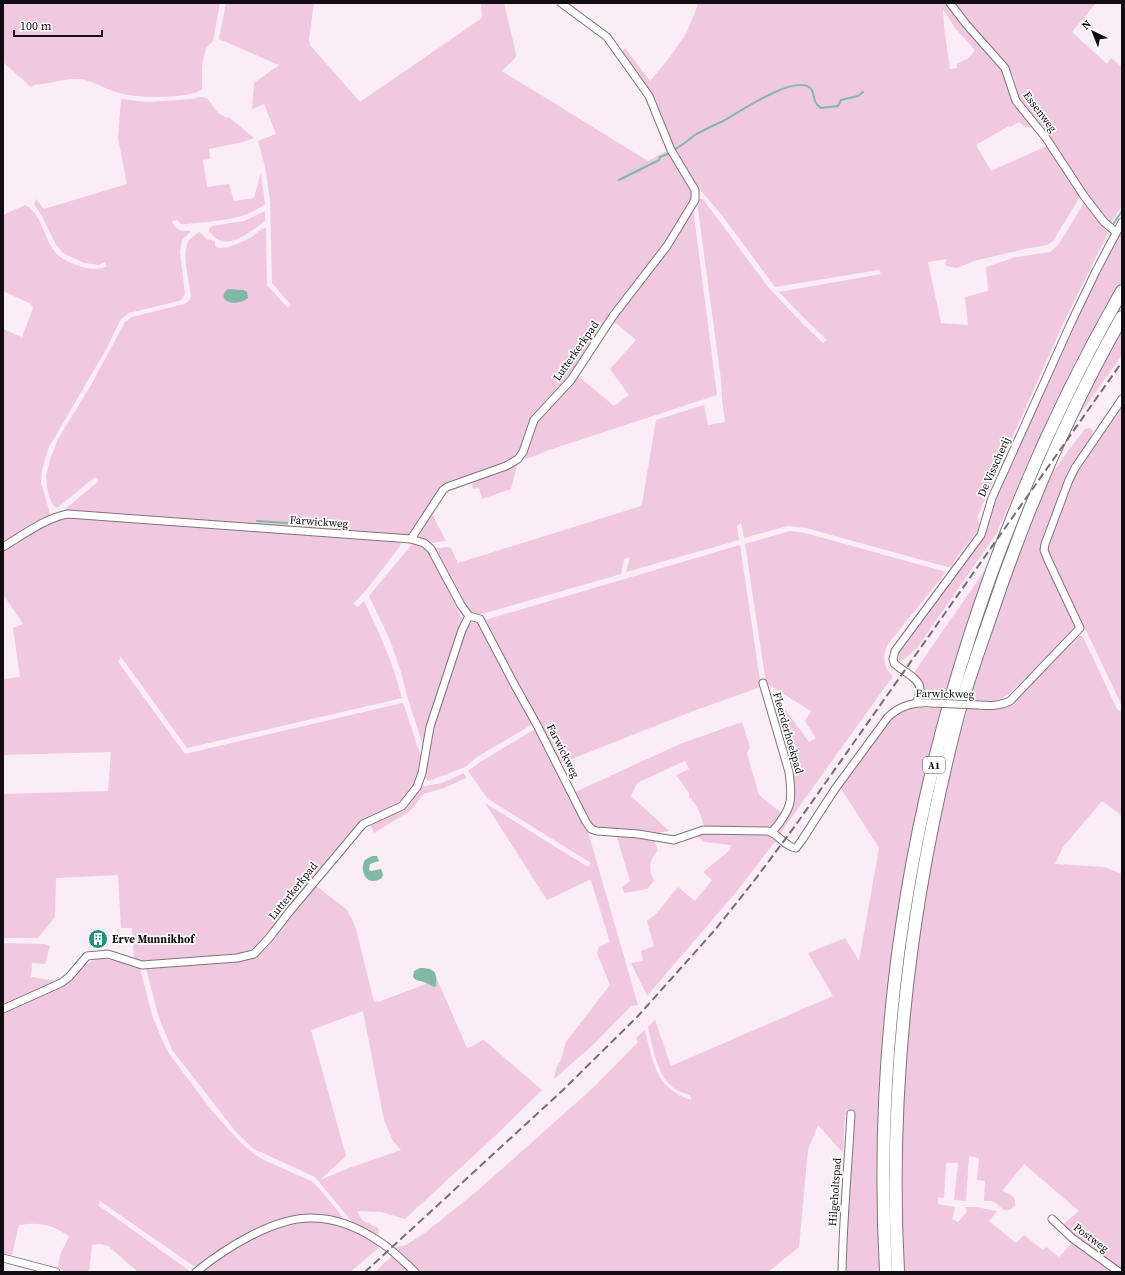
<svg xmlns="http://www.w3.org/2000/svg" width="1125" height="1275" font-family="'Source Serif 4',serif">
<rect width="100%" height="100%" fill="#fbedf5"/>
<!-- green -->
<g fill="#f0c8df" fill-rule="evenodd">
<path d="M3 3H220L213 41 207 47 204 55 202 67V89C192 99 138 98 123 94 108 91 95 81 80 79 64 78 49 84 34 85L31 87 3 62Z"/>
<path d="M226 3H314L309 39 310 45 360 102 482 18 481 3H504L516 54 515 58 502 71 648 161 669 150 691 189 692 200 688 207 669 236 610 313 567 381 532 419C524 432 523 449 513 461L450 481 443 487 410 537 64 510 99 481 95 477 57 508 53 505 49 497 47 486 46 476 50 460 58 439 91 385 125 322 132 317 184 304C189 302 189 300 191 296 189 281 181 253 189 240 191 237 196 235 199 232L207 239 215 241V246C223 252 245 241 253 236 257 233 261 228 266 228L267 285 288 308 291 305 272 283 270 200 265 166 258 141 276 134 264 104 252 109 254 83 279 65 219 39Z"/>
<path d="M697 3H949L961 24 1005 73 1033 127H1025L1019 122 1010 127 1009 126 976 145 991 171 1047 146 1080 197 1053 241 1047 245 1025 249 974 261 957 268 947 266 945 264 947 259 928 262 941 323 968 325 965 297 988 291 986 267 1016 257 1050 252 1058 245 1084 203 1108 233 1062 326 981 508 978 516 979 526 977 532 958 555 951 568 806 528 788 526 744 538 741 523 737 526 739 540 626 572 630 557 624 559 621 574 468 618 434 549 446 547 451 548 458 563 641 506 642 504 656 420 704 405 708 425 725 422 722 399 721 380 697 202 699 199H703L768 287 802 323 823 343 827 340 804 318 779 292 881 274 879 270 775 287 721 214 702 192 676 154 655 98 622 52 625 48 650 81 670 57 687 32 697 7ZM943 9 955 28 974 49V52C969 59 964 60 957 64V68L950 69 944 27Z"/>
<path d="M956 3H1096L1072 32 1107 64 1111 58 1122 67V206L1110 224 1086 194 1020 101 1014 77 1008 67 962 15Z"/>
<path d="M200 97 207 98 218 113 225 117 230 118 254 138 243 142 209 149 210 159 203 160 207 187 229 184 234 201 254 198 261 173 265 204C244 221 213 221 187 224H181L177 220 172 221C175 231 182 231 191 231L182 240 180 251 185 294 183 298 179 301 129 313 121 319 108 346 48 449 42 470 41 483 50 513 49 516 3 543V329L22 337 33 308 31 304 3 291V215L25 205 27 206C44 217 44 243 59 256 64 260 70 262 76 265 86 269 96 270 106 267L105 262 99 265 84 263 63 253 56 245 42 216 34 204 36 199 44 209 127 184 118 138 121 99 148 102 193 99Z"/>
<path d="M693 208 717 395 549 450 532 457 523 459V457L534 424 577 375 614 406 629 395 610 369 636 340 612 320Z"/>
<path d="M265 211V221C256 228 235 245 222 241 216 240 213 235 209 231V229L212 226 244 221Z"/>
<path d="M1122 227V281L1081 354 1040 437 996 534 917 648 907 657 899 662V648L982 539 993 502 1070 330Z"/>
<path d="M1122 330V355L1078 417 1103 365Z"/>
<path d="M1122 402V706L1048 550 1051 537 1073 482 1072 478Z"/>
<path d="M1090 428 1093 431 1089 442 1068 471 1065 478 1066 481 1047 528 1042 546 1077 626 1010 693C1000 700 990 704 978 701L976 709 1002 707 1079 635 1083 637 1117 709 1122 712V816L1102 801 1063 847 1055 864 1104 867 1122 874V1271L1061 1226 1079 1211 1024 1164 1002 1191C1010 1195 1016 1195 1015 1206 1004 1217 1001 1204 991 1201 990 1201 985 1201 984 1201L985 1181 977 1180 979 1158 969 1156 966 1201 954 1200 958 1163H946L944 1198 938 1197V1204L955 1207 952 1219 958 1222 967 1212 965 1207H976L997 1211 989 1221 1016 1243 1024 1235 1043 1250 1046 1247 1059 1257 1074 1241 1116 1272H904C902 1200 901 1128 906 1057 916 916 944 778 987 644 1001 602 1016 561 1033 520 1039 504 1045 486 1054 471 1063 457 1074 443 1085 429Z"/>
<path d="M517 465 511 489 482 499 479 488 473 489 471 479Z"/>
<path d="M431 512 446 541 431 543 420 540 419 538 420 533Z"/>
<path d="M69 515 398 540 401 544 398 549 367 589 353 604 358 607 364 601C379 632 393 663 402 698L187 748 121 657 118 662 185 754 402 703 404 705C408 718 413 732 417 746 419 750 421 756 422 760 422 792 394 807 370 818L266 940 249 954 145 963 134 961 132 928H121L118 875 56 878 55 917 38 938H3V794L108 791 111 752 3 755V677L5 679 20 677 13 628 23 624 3 594V549L48 523Z"/>
<path d="M790 531 805 533 946 572 888 644C882 657 883 666 893 676L781 832 782 837 777 832V829L793 802 774 711 784 708 809 742 816 738 805 721 811 711 766 683 745 544Z"/>
<path d="M413 543 426 548 429 552 462 619 430 719 423 746 407 696 401 672 390 640 369 596Z"/>
<path d="M740 545 761 687 693 711 559 764 486 620 488 619Z"/>
<path d="M985 570 953 670 941 713 924 790 898 923 882 1272H846L852 1115H845L843 1153 818 1125 808 1150 799 1247 768 1272H419L393 1248 406 1245 426 1232 476 1192 594 1087 638 1042 636 1038 645 1030C653 1062 655 1088 691 1100L690 1095C685 1093 679 1092 675 1089 658 1079 652 1045 648 1027L655 1020 671 1066 833 996 808 953 845 938 859 961 879 848 840 787 881 729 897 711 911 708H937L938 700 923 699 913 674Z"/>
<path d="M479 621 533 724 477 757 465 767 429 781 424 778 431 736 467 625Z"/>
<path d="M742 722 750 747 747 753 759 795 784 815 774 828 766 830 704 826C702 817 696 802 689 797V793L676 775 689 769 685 761 637 783 631 796 669 831 657 833 590 827 573 793 680 744Z"/>
<path d="M535 729 588 832 638 1005 631 1006 593 1045 554 1079 557 1066 561 1060 566 1042 610 985 597 953 599 947 610 942 591 881 589 880 547 900 485 803 588 867 591 863 488 799 468 771 480 762Z"/>
<path d="M464 773 466 778 444 788 423 794 413 808 407 813 374 833 370 824C396 812 405 816 419 787L442 783Z"/>
<path d="M691 832 769 833 779 842 774 843 737 891 647 996 631 963 643 961 641 951 654 946 647 921 657 913 678 887 695 901 712 880 703 872 729 851 731 845 705 842Z"/>
<path d="M616 834 653 838 658 850C649 860 648 868 654 881L647 889 624 893 622 887 630 881Z"/>
<path d="M315 885 346 909 352 919 356 929 374 1002H378L429 983 431 986 437 979 467 1048C474 1047 478 1041 484 1040L542 1090 496 1135 405 1219 381 1212 357 1211 362 1220 378 1228 379 1234 377 1235 354 1224 315 1177 254 1149 236 1132 172 1050 159 1018 146 969 210 962 248 959 256 957 267 947 278 934ZM363 1011 384 1120 393 1141 401 1150 349 1168 320 1180 346 1156 311 1030Z"/>
<path d="M3 943 44 944 50 946 45 964 32 963 31 977 57 981 3 1005Z"/>
<path d="M100 958 108 959 140 968 152 1015 163 1042 170 1055 212 1111 241 1143 254 1154 264 1160 313 1182 324 1194 345 1220 288 1219 260 1226 230 1243 195 1267 100 1201 98 1205 191 1272H138L108 1246 100 1244 92 1245 89 1272H65L58 1268 60 1255 69 1236C50 1224 41 1222 19 1225L12 1255 3 1253V1011L70 979 90 962Z"/>
<path d="M315 1221 339 1224 382 1245 350 1272H198L244 1239 291 1222Z"/>
<path d="M393 1255 412 1272H375Z"/>
</g>
<!-- water -->
<g fill="#81b9a7">
<path d="M228 289 244 290 247 292 248 298C233 309 215 299 228 289Z"/>
<path d="M373 856H377L379 861 370 864 369 870 371 871 381 869 383 874 382 878C379 880 376 881 373 881 364 881 360 867 365 860 367 858 370 857 373 856Z"/>
<path d="M420 968C434 968 438 972 436 986L434 987 424 982 416 980 413 977 414 971Z"/>
</g>
<g fill="none" stroke-linecap="round" stroke-linejoin="round">
<!-- stream -->
<g stroke="#81b9a7" stroke-width="2">
<path d="M675 149C683 145 688 140 695 135 705 129 715 125 725 120 741 111 792 76 809 87 814 90 813 96 815 101 816 104 818 106 821 108L838 106 841 100 858 96 863 92"/>
<path d="M619 180 659 160 660 157 670 153"/>
<path d="M1114 223 1122 211"/>
<path d="M257 521 348 527"/>
</g>
<!-- minor casing -->
<g stroke="#7f737a" stroke-width="9">
<g id="minor">
<path d="M950 3 966 24 1005 68 1016 101 1046 138 1084 196 1104 222 1116 232"/>
<path d="M411 539 443 490 447 487 506 466 518 459 523 452 534 420 571 380 613 316 667 246 695 200V190L671 150 649 96 607 37 561 3"/>
<path d="M3 547C23 535 45 518 68 514L411 539 424 543 431 549 461 605 469 616 480 619 513 682 537 725 586 822 591 829 597 831 638 834 674 840 703 830 768 831C779 834 785 847 796 848L802 840 835 789 888 717C901 705 914 702 931 703"/>
<path d="M763 683 789 772C793 801 792 809 772 832"/>
<path d="M917 702C918 698 920 694 920 690 921 678 901 671 894 663L893 659 895 651 981 535 992 498 1071 323 1096 271 1122 222"/>
<path d="M979 705C991 706 1000 706 1010 701L1080 628 1048 560 1044 550 1045 544 1069 480 1075 468 1122 399"/>
<path d="M3 1009 61 983 69 977 87 956 108 954 142 965 237 958 254 954 269 938 290 911 363 824 402 806 417 787 422 773 430 727 462 630 469 616"/>
<path d="M1052 1219 1072 1238 1119 1272"/>
<path d="M3 1258 56 1272"/>
<path d="M196 1272C224 1249 274 1217 312 1218 336 1218 361 1229 380 1242 393 1250 404 1262 415 1272"/>
<path d="M842 1272C843 1219 848 1167 851 1114"/>
</g>
</g>
<!-- motorway casing -->
<g stroke="#7f737a" stroke-width="14">
<g id="motorway">
<path d="M886 1272C867 931 953 587 1122 291"/>
<path d="M898 1272C888 1087 910 902 956 723 965 688 978 653 990 618 1025 513 1067 414 1122 317"/>
</g>
</g>
<!-- minor -->
<use href="#minor" stroke="#fff" stroke-width="7"/>
<!-- motorway -->
<use href="#motorway" stroke="#fff" stroke-width="12"/>
<!-- rail -->
<path stroke="#766d73" stroke-width="2" stroke-dasharray="8 4" stroke-linecap="butt" d="M365 1272 563 1090 638 1016 714 931 754 881 795 826 1122 362"/>
<!-- minor-bridge casing -->
<g stroke="#7f737a" stroke-width="9" stroke-linecap="butt">
<path id="minor-bridge" d="M931 703 979 705"/>
</g>
<!-- minor-bridge -->
<use href="#minor-bridge" stroke="#fff" stroke-width="7"/>
</g>
<!-- icons -->
<defs>
<g id="building-disc" transform="scale(1)"><circle r="9.5" fill="#1c9479" stroke="#fefefe"/><path d="M-4-6H4V6H1V3H-1V6H-4ZM-2.5-4.3h1.7v1.8h-1.7ZM.8-4.3h1.7v1.8H.8ZM-2.5-1h1.7V.8h-1.7ZM.8-1h1.7V.8H.8Z" fill="#fff"/></g>
</defs>
<g fill-rule="evenodd">
<use href="#building-disc" x="98" y="939"/>
</g>
<g text-anchor="middle" dominant-baseline="central" stroke-width="3.5" stroke-linejoin="round" paint-order="stroke">
<!-- shield labels -->
<rect fill="#fefefe" stroke="#595557" stroke-width="1" x="923" y="757" width="22" height="16" rx="3"/>
<g font-size="10" font-weight="bold" fill="#120d10">
<text x="934" y="765">A1</text>
</g>
<!-- street labels -->
<g font-size="11" fill="#120d10" stroke="#fefefe">
<text transform="translate(1040 112) rotate(53)">Essenweg</text>
<text transform="translate(576 351) rotate(-55)">Lutterkerkpad</text>
<text transform="translate(994 467) rotate(-66)">De Visscherij</text>
<text transform="translate(319 522) rotate(4)">Farwickweg</text>
<text transform="translate(945 694) rotate(1)">Farwickweg</text>
<text transform="translate(788 733) rotate(74)">Fleerderhoekpad</text>
<text transform="translate(563 751) rotate(63)">Farwickweg</text>
<text transform="translate(293 891) rotate(-51)">Lutterkerkpad</text>
<text transform="translate(835 1192) rotate(-86)">Hilgeholtspad</text>
<text transform="translate(1091 1238) rotate(37)">Postweg</text>
</g>
<!-- poi labels -->
<g font-size="11" font-weight="bold" fill="#120d10" stroke="#fefefe" text-anchor="start">
<text x="112" y="939">Erve Munnikhof</text>
</g>
</g>
<!-- border -->
<rect width="1125" height="1275" fill="none" stroke="#120d10" stroke-width="8"/>
<!-- north arrow -->
<g transform="translate(1093 32) rotate(317)" stroke="#fefefe" stroke-width="3" paint-order="stroke">
<path d="M0-3L7 15L0 10L-7 15Z" fill="#120d10"/>
<text y="-6" font-size="11" font-weight="bold" text-anchor="middle" fill="#120d10">N</text>
</g>
<!-- scale -->
<path d="M14 30v6h88v-6" fill="none" stroke="#120d10" stroke-width="2"/>
<text x="20" y="30" font-size="12" fill="#120d10" stroke="#fefefe" stroke-width="3" paint-order="stroke">100 m</text>
</svg>
